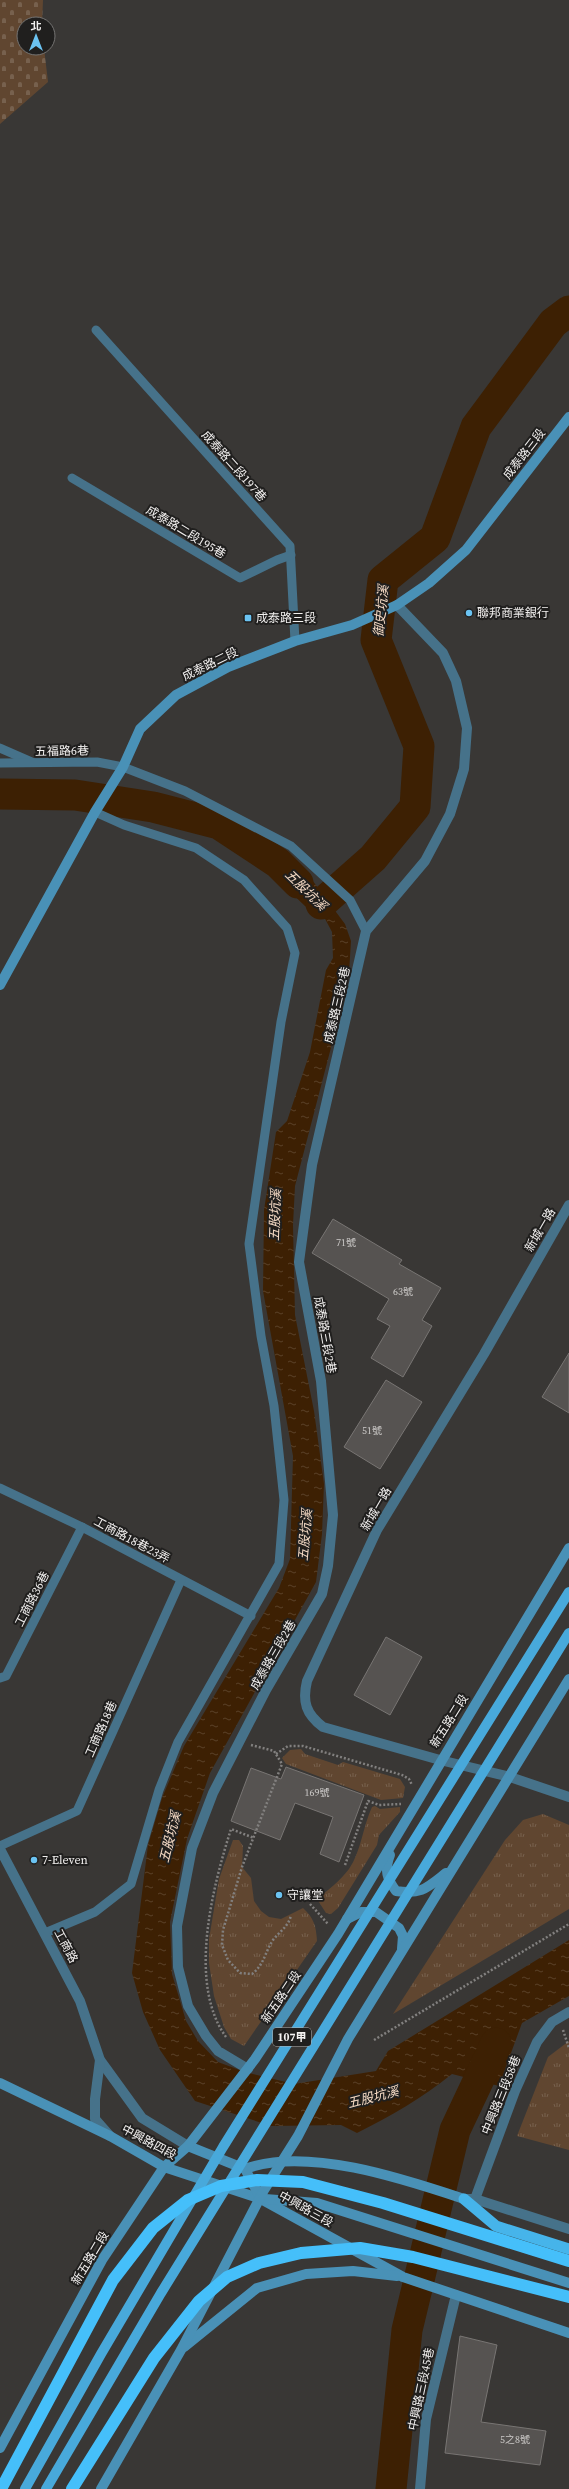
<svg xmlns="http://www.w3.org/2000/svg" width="569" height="2489" font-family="'Source Serif 4','Noto Sans TC',serif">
<defs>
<pattern id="grass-tufts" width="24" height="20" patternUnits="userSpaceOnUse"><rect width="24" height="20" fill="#604630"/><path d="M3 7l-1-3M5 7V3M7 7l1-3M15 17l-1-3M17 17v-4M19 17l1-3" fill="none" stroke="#77614e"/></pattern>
<pattern id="cemetery-stones" width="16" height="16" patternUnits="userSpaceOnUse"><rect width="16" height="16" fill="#604630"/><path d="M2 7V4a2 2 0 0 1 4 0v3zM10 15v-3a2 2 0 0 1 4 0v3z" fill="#77614e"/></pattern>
<pattern id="water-ripples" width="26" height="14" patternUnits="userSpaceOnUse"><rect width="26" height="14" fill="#3d2003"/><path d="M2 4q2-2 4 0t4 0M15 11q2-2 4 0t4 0" fill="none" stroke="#5a4128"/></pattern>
</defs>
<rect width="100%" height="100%" fill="#393735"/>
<!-- grass -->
<g fill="url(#grass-tufts)">
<path d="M301 1749 305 1754 338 1765 343 1762 400 1779 405 1787 403 1798 381 1800 286 1764 282 1758 290 1750Z"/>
<path d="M375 1806 380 1809 400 1807V1812L379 1835 377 1845 338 1908 331 1914 326 1913 317 1899C328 1890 340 1881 349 1869 361 1852 363 1826 372 1807Z"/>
<path d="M543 1814 569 1825V1909L393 2014 505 1840 523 1820Z"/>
<path d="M233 1840H239L243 1846 242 1867 251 1878 254 1901 261 1911 269 1917 281 1919 303 1908C314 1918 316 1926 317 1941L244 2046 231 2039 224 2027 214 1996 209 1963V1939L219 1879Z"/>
<path d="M569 2041V2150L517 2136 548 2057Z"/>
</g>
<!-- cemetery -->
<path fill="url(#cemetery-stones)" d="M0 0H43L42 24H24V48H44L48 82 0 124Z"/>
<!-- water -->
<path fill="url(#water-ripples)" d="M276 844 301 865 345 924 351 941 349 973 340 1013 295 1186 293 1225 295 1315 314 1411 324 1484 322 1534 316 1582 210 1773 187 1839 170 1922 172 1974 186 2021 198 2041 218 2062 245 2072 294 2084 376 2071 388 2051 569 1940V1996L522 2023 499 2086 452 2074C422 2098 391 2116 357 2133L341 2125 271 2126 195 2101 160 2050 143 2012 132 1973 148 1845 162 1798 184 1746 279 1588 290 1559 293 1456 263 1291 264 1210 276 1132 287 1121 310 1052 326 970 333 958 332 932 323 915 306 907 259 862Z"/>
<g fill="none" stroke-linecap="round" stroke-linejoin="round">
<!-- river -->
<g stroke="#3d2003" stroke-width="31">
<path d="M0 794 75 795 153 807 219 824 278 863 298 883"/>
<path d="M321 904 373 858 415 807 419 746 376 640 383 580 435 538 476 427 553 323 569 311"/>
<path d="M391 2489 407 2330 455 2130 496 2043"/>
</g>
</g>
<!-- building -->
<g fill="#565351" stroke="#787573">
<path d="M333 1219 402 1260 399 1264 441 1288 422 1320 432 1326 403 1377 371 1358 390 1326 377 1319 389 1299 312 1253Z"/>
<path d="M569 1353V1413L542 1397Z"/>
<path d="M386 1380 422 1402 380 1469 344 1447Z"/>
<path d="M386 1637 422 1657 390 1715 354 1695Z"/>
<path d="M286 1767 364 1795 339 1862 320 1854 333 1817 295 1803 280 1840 231 1821 251 1768 281 1779Z"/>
<path d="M460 2336 497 2345 481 2422 546 2431 540 2465 445 2453Z"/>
</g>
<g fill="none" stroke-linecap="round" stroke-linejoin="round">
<!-- path -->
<g stroke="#82807f" stroke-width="2.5" stroke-dasharray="2 2" stroke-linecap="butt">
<path d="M251 1745 274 1751 282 1764 242 1867 223 1930 222 1945 228 1960 240 1973 252 1974C264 1965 265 1952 273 1940 280 1931 289 1926 291 1915"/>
<path d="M276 1754 288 1746H303L402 1775 409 1779 412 1785"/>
<path d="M345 1865 368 1801 379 1805 401 1804"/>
<path d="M310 1904 328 1924"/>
<path d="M563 2030 569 2048"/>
<path d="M226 2037C187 1983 213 1886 231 1829L254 1838"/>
<path d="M374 2040 569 1924"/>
</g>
<!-- service -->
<g stroke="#46728a" stroke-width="9">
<path d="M96 330 290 546 295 641"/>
<path d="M72 478 240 578 277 560 291 555"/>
<path d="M0 748 32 762"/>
<path d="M0 763 97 762 123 767 185 791 291 846 350 900 366 931"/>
<path d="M0 1488 82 1527 251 1616"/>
<path d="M0 1678 6 1676 82 1527"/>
<path d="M0 1846 77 1811 181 1580"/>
<path d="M45 1933 95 1912 131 1884 159 1790 178 1742 279 1564 284 1500 274 1406 261 1336 249 1244 281 1022 295 953 287 928 244 880 196 848 124 825 95 812"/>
</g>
<!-- minor -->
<g stroke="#46728a" stroke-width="10">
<path d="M569 1205 484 1354 377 1530 307 1681C302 1702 306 1714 323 1727L440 1760 510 1777 569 1797"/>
<path d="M248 2069 218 2051 206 2036 188 2006 178 1967 177 1926 192 1848 213 1793 266 1690 322 1594 328 1566 333 1515 321 1381 299 1262 312 1165 366 931 425 861 450 814 464 769 467 728 456 681 443 653 397 605"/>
<path d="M475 2199 515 2091 537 2042 552 2022 569 2012"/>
<path d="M420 2489 426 2419 456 2295"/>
</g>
<!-- tertiary -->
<g stroke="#46728a" stroke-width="10">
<path d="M0 1849 80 2001 100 2060 142 2118 188 2146"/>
<path d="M100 2060 95 2099V2119L110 2136"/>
<path d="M464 2199H475L569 2229"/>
</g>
<!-- secondary -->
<g stroke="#4991b7" stroke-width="10">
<path d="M0 985 95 812 123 767 140 729 176 695 228 667 295 641 352 625 397 605 429 583 466 550 569 417"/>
<path d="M390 1855C384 1870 387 1879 396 1891 421 1895 427 1888 446 1873"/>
<path d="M347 1919 361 1912H376L399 1928 403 1936 402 1949"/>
<path d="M0 2083 110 2136 164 2167 261 2199 403 2277 569 2333"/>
<path d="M188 2146 245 2169 261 2199"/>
<path d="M245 2169C306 2146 404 2179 464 2199"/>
<path d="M265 2199 317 2203 569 2283"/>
<path d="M184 2347 257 2288 306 2274 353 2271 397 2276"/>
<path d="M0 2448 102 2260 164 2167 188 2146 255 2059 338 1934 569 1548"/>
<path d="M101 2489 181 2350 264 2190 298 2136 348 2039 569 1679"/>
</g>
<!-- trunk -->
<path stroke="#46b4ea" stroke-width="11" d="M464 2199 496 2226 569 2249"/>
<!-- primary-bridge -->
<g stroke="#48a9db" stroke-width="10">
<path d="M25 2489 101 2354 223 2147 569 1592"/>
<path d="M46 2489 161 2293 569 1633"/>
</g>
<!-- motorway-bridge -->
<g stroke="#45bffa" stroke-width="12">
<path d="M1 2489 113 2280 153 2228 188 2200 221 2186 257 2180 303 2182 383 2203 569 2261"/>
<path d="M72 2489 154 2358 199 2301 227 2277 259 2263 301 2253 360 2248 413 2257 569 2297"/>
</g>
</g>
<!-- markers -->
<g fill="#6bc3f2" stroke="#201f1e" stroke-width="1.5">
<circle cx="469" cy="613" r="4"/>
<rect x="244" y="614" width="8" height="8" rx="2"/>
<circle cx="34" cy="1860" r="4"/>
<circle cx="279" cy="1895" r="4"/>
</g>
<g text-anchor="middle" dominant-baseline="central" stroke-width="4" stroke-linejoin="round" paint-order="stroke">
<!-- number labels -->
<g font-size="10" fill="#cccac8">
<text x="346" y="1242">71號</text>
<text x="403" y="1291">63號</text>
<text x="372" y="1430">51號</text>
<text x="317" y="1792">169號</text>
<text x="515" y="2439">5之8號</text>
</g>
<!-- shield labels -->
<rect fill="#201f1e" stroke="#b4b2b1" stroke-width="1" x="273" y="2028" width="38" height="18" rx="3"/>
<g font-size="11" font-weight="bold" fill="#f3f1f0">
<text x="292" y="2037">107甲</text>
</g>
<!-- street labels -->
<g font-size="12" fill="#f3f1f0" stroke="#201f1e">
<text transform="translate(524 454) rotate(-52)">成泰路三段</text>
<text transform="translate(234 466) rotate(48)">成泰路二段197巷</text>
<text transform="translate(186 532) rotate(31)">成泰路二段195巷</text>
<text transform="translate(210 664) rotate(-26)">成泰路二段</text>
<text transform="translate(62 751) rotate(-1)">五福路6巷</text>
<text transform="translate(337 1005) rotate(-77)">成泰路三段2巷</text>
<text transform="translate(540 1230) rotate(-60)">新城一路</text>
<text transform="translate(325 1335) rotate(80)">成泰路三段2巷</text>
<text transform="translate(376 1509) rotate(-60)">新城一路</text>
<text transform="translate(132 1540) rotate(28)">工商路18巷23弄</text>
<text transform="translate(32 1599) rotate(-63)">工商路36巷</text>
<text transform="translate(273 1655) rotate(-60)">成泰路三段2巷</text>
<text transform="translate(449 1721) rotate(-58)">新五路二段</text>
<text transform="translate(101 1729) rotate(-66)">工商路18巷</text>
<text transform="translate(66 1946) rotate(62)">工商路</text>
<text transform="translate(281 1997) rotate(-56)">新五路二段</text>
<text transform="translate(501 2095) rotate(-68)">中興路三段58巷</text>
<text transform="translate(149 2142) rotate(28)">中興路四段</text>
<text transform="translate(306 2209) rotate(29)">中興路三段</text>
<text transform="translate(90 2258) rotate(-59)">新五路二段</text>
<text transform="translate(421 2389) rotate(-78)">中興路三段45巷</text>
</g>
<!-- poi labels -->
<g font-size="12" fill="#f3f1f0" stroke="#201f1e" text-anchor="start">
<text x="477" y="613">聯邦商業銀行</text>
<text x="256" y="618">成泰路三段</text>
<text x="42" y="1860">7-Eleven</text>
<text x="287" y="1895">守讓堂</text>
</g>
<!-- water labels -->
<g font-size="13" font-style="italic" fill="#f6dbc5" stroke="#201f1e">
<text transform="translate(381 611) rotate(-84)">御史坑溪</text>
<text transform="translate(306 890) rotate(44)">五股坑溪</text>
<text transform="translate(275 1215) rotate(-88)">五股坑溪</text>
<text transform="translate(305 1535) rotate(-85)">五股坑溪</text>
<text transform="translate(170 1837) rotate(-76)">五股坑溪</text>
<text transform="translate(373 2097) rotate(-14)">五股坑溪</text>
</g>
</g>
<!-- north arrow -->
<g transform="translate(36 36)"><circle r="19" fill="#201f1e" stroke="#747372"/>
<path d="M0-3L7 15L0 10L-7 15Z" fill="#6bc3f2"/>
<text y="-6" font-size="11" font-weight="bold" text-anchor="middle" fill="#f3f1f0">北</text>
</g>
</svg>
